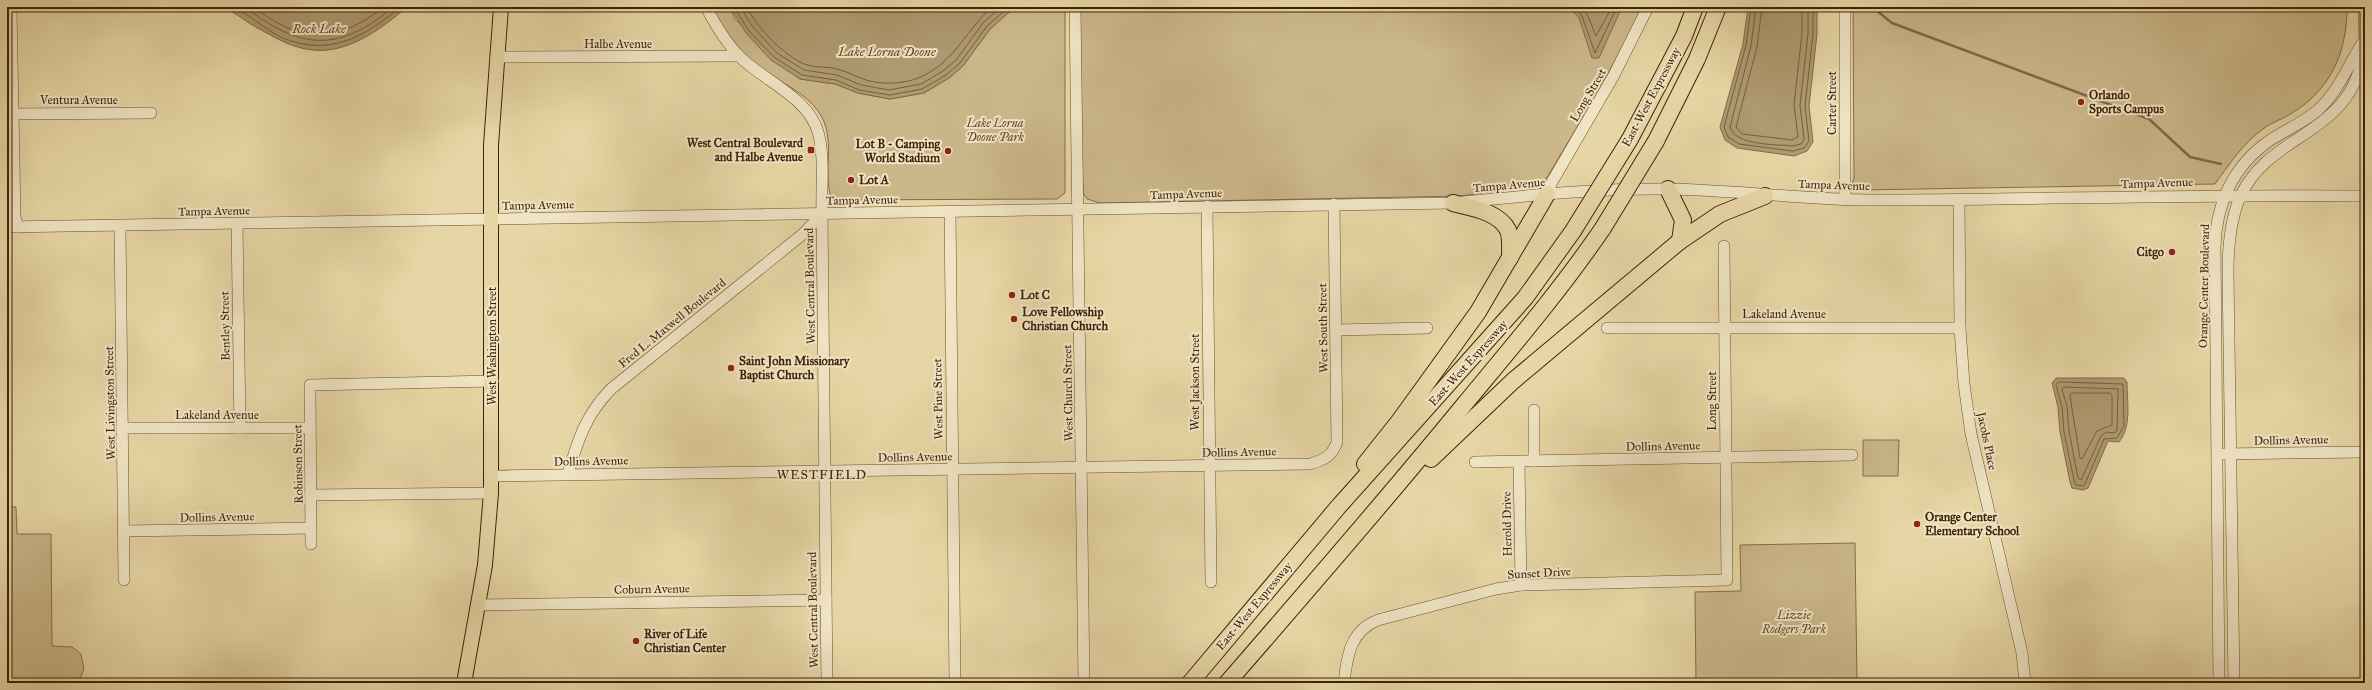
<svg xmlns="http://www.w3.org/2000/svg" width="2372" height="690" font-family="'IM FELL Great Primer',serif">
<rect width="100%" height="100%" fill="#e7d6a5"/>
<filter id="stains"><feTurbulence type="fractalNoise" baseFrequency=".005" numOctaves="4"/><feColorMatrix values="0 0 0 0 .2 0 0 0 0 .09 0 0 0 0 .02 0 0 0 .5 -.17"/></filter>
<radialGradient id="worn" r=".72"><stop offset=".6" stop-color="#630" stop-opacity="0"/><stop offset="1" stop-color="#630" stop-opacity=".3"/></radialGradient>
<!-- green -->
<g fill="#cbb78a" stroke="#866c4a">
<path d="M713 7H730L735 19 788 70 800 79 835 84 858 93 890 99 924 93 949 78 963 66 990 29 1015 7H1065V193L1057 199 832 200C821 172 838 138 818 111 805 93 782 83 764 71 743 56 722 31 713 7Z"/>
<path d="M1078 7H1642C1615 65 1582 119 1549 174L1545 180 1532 186 1461 196 1100 203 1087 199 1083 193Z"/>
<path d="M1853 7H2347V11C2346 54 2330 90 2292 113 2283 119 2272 122 2263 129 2243 143 2229 165 2215 184L1860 190 1855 189 1852 184 1854 178Z"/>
<path d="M1863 440H1899L1898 476H1863Z"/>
<path d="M7 507H16L17 534H51L52 646 72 647 81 654 84 669 78 683H7Z"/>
<path d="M1855 543 1857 683H1696L1695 592 1741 591 1740 545Z"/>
</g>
<!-- water -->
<g fill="#ae9970" stroke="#826947">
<path d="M219 7H407C380 30 344 57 306 49 288 46 272 36 256 27 242 20 236 11 219 7Z"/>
<path d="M730 7H1015L990 29 963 66 949 78 924 93 890 99 858 93 835 84 800 79 771 60 746 33Z"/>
<path d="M1569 7H1622L1599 58H1592L1579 18Z"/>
<path d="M1748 7H1817V34L1809 106 1813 142 1807 151 1794 156 1737 148 1725 140 1720 127 1743 44Z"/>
<path d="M2056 378H2124L2127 382C2127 402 2132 426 2119 442L2108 441 2088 488 2083 490 2072 488 2070 482 2060 432 2058 407 2052 383Z"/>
</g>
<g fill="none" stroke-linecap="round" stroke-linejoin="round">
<!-- shore -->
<g stroke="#775e3c" stroke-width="1">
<path d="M233 7C251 15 265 30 283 38 329 57 365 37 400 7"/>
<path d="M245 7C299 49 338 54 393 7"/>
<path d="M254 7C300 44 338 43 384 7"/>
<path d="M734 7 749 31 774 57 802 75 836 80 859 90 890 95 922 89 946 75 960 63 987 26 1009 7"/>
<path d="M740 7 753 27 777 53 804 70 837 75 861 85 889 90 921 84 943 71 956 60 983 23 1001 7"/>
<path d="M747 7C756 27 786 58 807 65 818 68 830 66 840 70 848 72 855 76 863 79 883 86 909 84 927 74 956 58 968 28 992 7"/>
<path d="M1574 7 1582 16 1595 53 1617 7"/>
<path d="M1581 7 1587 14 1596 36 1612 7"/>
<path d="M1751 7 1746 45 1724 127 1728 137 1739 144 1793 151 1804 148 1809 141 1805 106 1813 34V7"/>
<path d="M1756 7 1751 46 1730 127C1736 146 1775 144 1793 146L1801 144 1804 139 1800 105 1808 34V7"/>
<path d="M1762 7 1757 47 1736 127 1742 134 1792 140 1798 137 1794 105 1802 33V7"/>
<path d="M2059 382 2123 384 2124 426 2117 438 2104 439 2085 484 2083 486 2076 485 2074 480 2064 432 2062 407 2056 385Z"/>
<path d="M2064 387 2118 389 2117 430 2115 433 2106 432 2101 436 2081 480 2078 478 2069 431 2067 406 2062 390Z"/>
<path d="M2072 393H2110L2112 395V425L2097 431 2082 459 2080 458 2070 396Z"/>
</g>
<!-- stream -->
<path stroke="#826947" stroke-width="2.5" d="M1859 7 1876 10 1892 23 2149 119 2190 157 2221 164"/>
<!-- minor casing -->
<g stroke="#6a4f30" stroke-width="12">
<g id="minor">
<path d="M11 7 15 217 18 227"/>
<path d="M706 7C715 24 726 43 740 57 764 81 808 97 818 132 825 157 821 188 822 214L827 683"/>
<path d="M1075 7 1084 683"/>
<path d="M1845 7V199"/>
<path d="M2364 7 2365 49"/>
<path d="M496 57 739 56"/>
<path d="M7 114 151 113"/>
<path d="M1547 194 1552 182 1614 75 1648 7"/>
<path d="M1959 200 1960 328 1964 384 1971 434 2022 653 2025 683"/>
<path d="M1207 206 1211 582"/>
<path d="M950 211 955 683"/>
<path d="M237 224 240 428"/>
<path d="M120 226 124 580"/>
<path d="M7 227 1453 203C1524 196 1597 188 1668 189 1734 190 1799 199 1865 200 2032 200 2198 194 2365 196"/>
<path d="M1607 328H1960"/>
<path d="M1337 330 1427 328"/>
<path d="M1534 410V461"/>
<path d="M123 428H310"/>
<path d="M2224 454 2365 452"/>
<path d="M1475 462 1852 455"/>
<path d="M1519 462 1521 585"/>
<path d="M568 474C578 440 585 416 611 389L803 234 822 214"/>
<path d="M492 476 1310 464C1324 460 1332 456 1337 442L1334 204"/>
<path d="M311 495 491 493"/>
<path d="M123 531 311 528"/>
<path d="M311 544 310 385 493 381"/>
<path d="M479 605 826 600"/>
<path d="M1344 683C1347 656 1350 631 1378 620L1496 589 1521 585 1727 580 1724 246"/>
<path d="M2219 683 2215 247C2216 204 2233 166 2269 141 2285 130 2303 123 2318 110 2339 91 2348 65 2363 42"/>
<path d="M2234 683 2228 273C2228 247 2230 219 2241 195 2271 131 2356 134 2363 49"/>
</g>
</g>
<!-- major casing -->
<g stroke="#402209" stroke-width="16">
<path id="major" d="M464 683 485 565 491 493V145L501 7"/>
</g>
<!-- highway casing -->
<g stroke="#402209" stroke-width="18">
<g id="highway">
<path d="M1630 139 1684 36 1695 7"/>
<path d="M1656 141 1697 59 1718 7"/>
<path d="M1668 189 1683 220 1680 241"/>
<path d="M1453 203C1471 208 1498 211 1508 230 1511 237 1510 250 1510 258"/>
<path d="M1431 459 1513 381 1680 241 1720 214 1765 196"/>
<path d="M1365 464 1400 420 1478 312 1547 194"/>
<path d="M1190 683 1339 506 1525 298 1573 231"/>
<path d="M1227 683C1307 591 1386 500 1463 406 1511 348 1560 291 1603 228"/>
</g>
</g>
<!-- minor -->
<use href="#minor" stroke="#efe4c4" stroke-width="11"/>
<!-- major -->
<use href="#major" stroke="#e7d6a5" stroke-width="14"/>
<!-- highway -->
<use href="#highway" stroke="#e7d6a5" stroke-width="16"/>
<!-- highway-bridge casing -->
<g stroke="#402209" stroke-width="18" stroke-linecap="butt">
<g id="highway-bridge">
<path d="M1603 228 1656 141"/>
<path d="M1573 231 1630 139"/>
</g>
</g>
<!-- highway-bridge -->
<use href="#highway-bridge" stroke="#e7d6a5" stroke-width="16"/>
</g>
<!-- markers -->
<g fill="#8f2418" stroke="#efe4c4" stroke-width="1.5">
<circle cx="2081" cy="102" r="4"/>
<rect x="807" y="146" width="8" height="8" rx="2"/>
<circle cx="948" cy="151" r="4"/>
<circle cx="851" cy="180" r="4"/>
<circle cx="2172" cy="252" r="4"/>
<circle cx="1012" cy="295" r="4"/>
<circle cx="1014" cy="319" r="4"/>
<circle cx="731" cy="368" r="4"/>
<circle cx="1917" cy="524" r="4"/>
<circle cx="636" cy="641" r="4"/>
</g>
<g text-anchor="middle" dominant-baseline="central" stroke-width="4" stroke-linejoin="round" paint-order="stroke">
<!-- street labels -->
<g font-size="12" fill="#402209" stroke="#efe4c4">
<text x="618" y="44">Halbe Avenue</text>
<text transform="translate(1588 95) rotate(-60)">Long Street</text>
<text transform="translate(1651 97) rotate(-62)">East-West Expressway</text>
<text x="79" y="100">Ventura Avenue</text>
<text transform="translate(1832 103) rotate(-90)">Carter Street</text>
<text transform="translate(2157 183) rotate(-2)">Tampa Avenue</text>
<text transform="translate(1509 185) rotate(-5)">Tampa Avenue</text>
<text transform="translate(1834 185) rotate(2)">Tampa Avenue</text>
<text transform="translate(1186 194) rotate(-2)">Tampa Avenue</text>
<text transform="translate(862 200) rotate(-1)">Tampa Avenue</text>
<text transform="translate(538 205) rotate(-1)">Tampa Avenue</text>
<text transform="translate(214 211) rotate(-1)">Tampa Avenue</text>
<text transform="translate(810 286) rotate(-91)">West Central Boulevard</text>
<text transform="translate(2204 286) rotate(-89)">Orange Center Boulevard</text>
<text x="1784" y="314">Lakeland Avenue</text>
<text transform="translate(672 323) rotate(-39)">Fred L. Maxwell Boulevard</text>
<text transform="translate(225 326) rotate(-91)">Bentley Street</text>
<text transform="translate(1323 328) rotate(-91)">West South Street</text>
<text transform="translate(492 346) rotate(-90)">West Washington Street</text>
<text transform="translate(1468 363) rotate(-48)">East-West Expressway</text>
<text transform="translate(1195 382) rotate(-90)">West Jackson Street</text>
<text transform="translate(1068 393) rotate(-91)">West Church Street</text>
<text transform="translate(938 399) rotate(-91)">West Pine Street</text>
<text transform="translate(1712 401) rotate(-90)">Long Street</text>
<text transform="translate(110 403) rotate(-91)">West Livingston Street</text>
<text x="217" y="415">Lakeland Avenue</text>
<text transform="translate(2291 440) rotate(-1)">Dollins Avenue</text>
<text transform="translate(1987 441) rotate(78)">Jacobs Place</text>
<text transform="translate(1663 446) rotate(-1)">Dollins Avenue</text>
<text transform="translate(1239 452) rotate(-1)">Dollins Avenue</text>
<text transform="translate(915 457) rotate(-1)">Dollins Avenue</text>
<text transform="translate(591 461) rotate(-1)">Dollins Avenue</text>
<text transform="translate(298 464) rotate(-91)">Robinson Street</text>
<text transform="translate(217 517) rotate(-1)">Dollins Avenue</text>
<text transform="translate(1507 524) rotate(-91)">Herold Drive</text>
<text transform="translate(1539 573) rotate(-3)">Sunset Drive</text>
<text transform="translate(652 589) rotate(-1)">Coburn Avenue</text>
<text transform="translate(1254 606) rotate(-50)">East-West Expressway</text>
<text transform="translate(813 610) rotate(-91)">West Central Boulevard</text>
</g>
<!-- poi labels -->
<g font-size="12" font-weight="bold" fill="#402209" stroke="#efe4c4" text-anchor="start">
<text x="2089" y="95">Orlando<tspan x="2089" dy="14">Sports Campus</tspan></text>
<text x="803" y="143" text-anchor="end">West Central Boulevard<tspan x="803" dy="14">and Halbe Avenue</tspan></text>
<text x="940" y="144" text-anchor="end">Lot B - Camping<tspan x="940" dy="14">World Stadium</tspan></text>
<text x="859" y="180">Lot A</text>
<text x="2164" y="252" text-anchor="end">Citgo</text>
<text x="1020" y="295">Lot C</text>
<text x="1022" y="312">Love Fellowship<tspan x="1022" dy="14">Christian Church</tspan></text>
<text x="739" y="361">Saint John Missionary<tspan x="739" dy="14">Baptist Church</tspan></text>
<text x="1925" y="517">Orange Center<tspan x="1925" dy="14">Elementary School</tspan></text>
<text x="644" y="634">River of Life<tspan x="644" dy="14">Christian Center</tspan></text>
</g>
<!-- park labels -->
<g font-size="12" font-style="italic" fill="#634729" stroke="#efe4c4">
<text x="995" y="123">Lake Lorna<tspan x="995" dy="14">Doone Park</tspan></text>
<text x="1794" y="615">Lizzie<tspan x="1794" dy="14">Rodgers Park</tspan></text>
</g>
<!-- water labels -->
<g font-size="13" font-style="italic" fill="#614628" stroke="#efe4c4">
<text x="319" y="29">Rock Lake</text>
<text x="887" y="52">Lake Lorna Doone</text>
</g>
<!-- neighbourhood labels -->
<g font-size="13" letter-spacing="1" fill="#402209" stroke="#efe4c4">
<text x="822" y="475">WESTFIELD</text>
</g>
</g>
<!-- margin -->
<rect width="2372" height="690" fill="none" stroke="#e7d6a5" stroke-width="24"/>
<rect x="8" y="8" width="2356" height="674" fill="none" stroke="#402209" stroke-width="2"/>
<rect x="12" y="12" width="2348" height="666" fill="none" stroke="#402209"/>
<rect width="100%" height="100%" filter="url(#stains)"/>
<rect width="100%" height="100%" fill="url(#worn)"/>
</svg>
